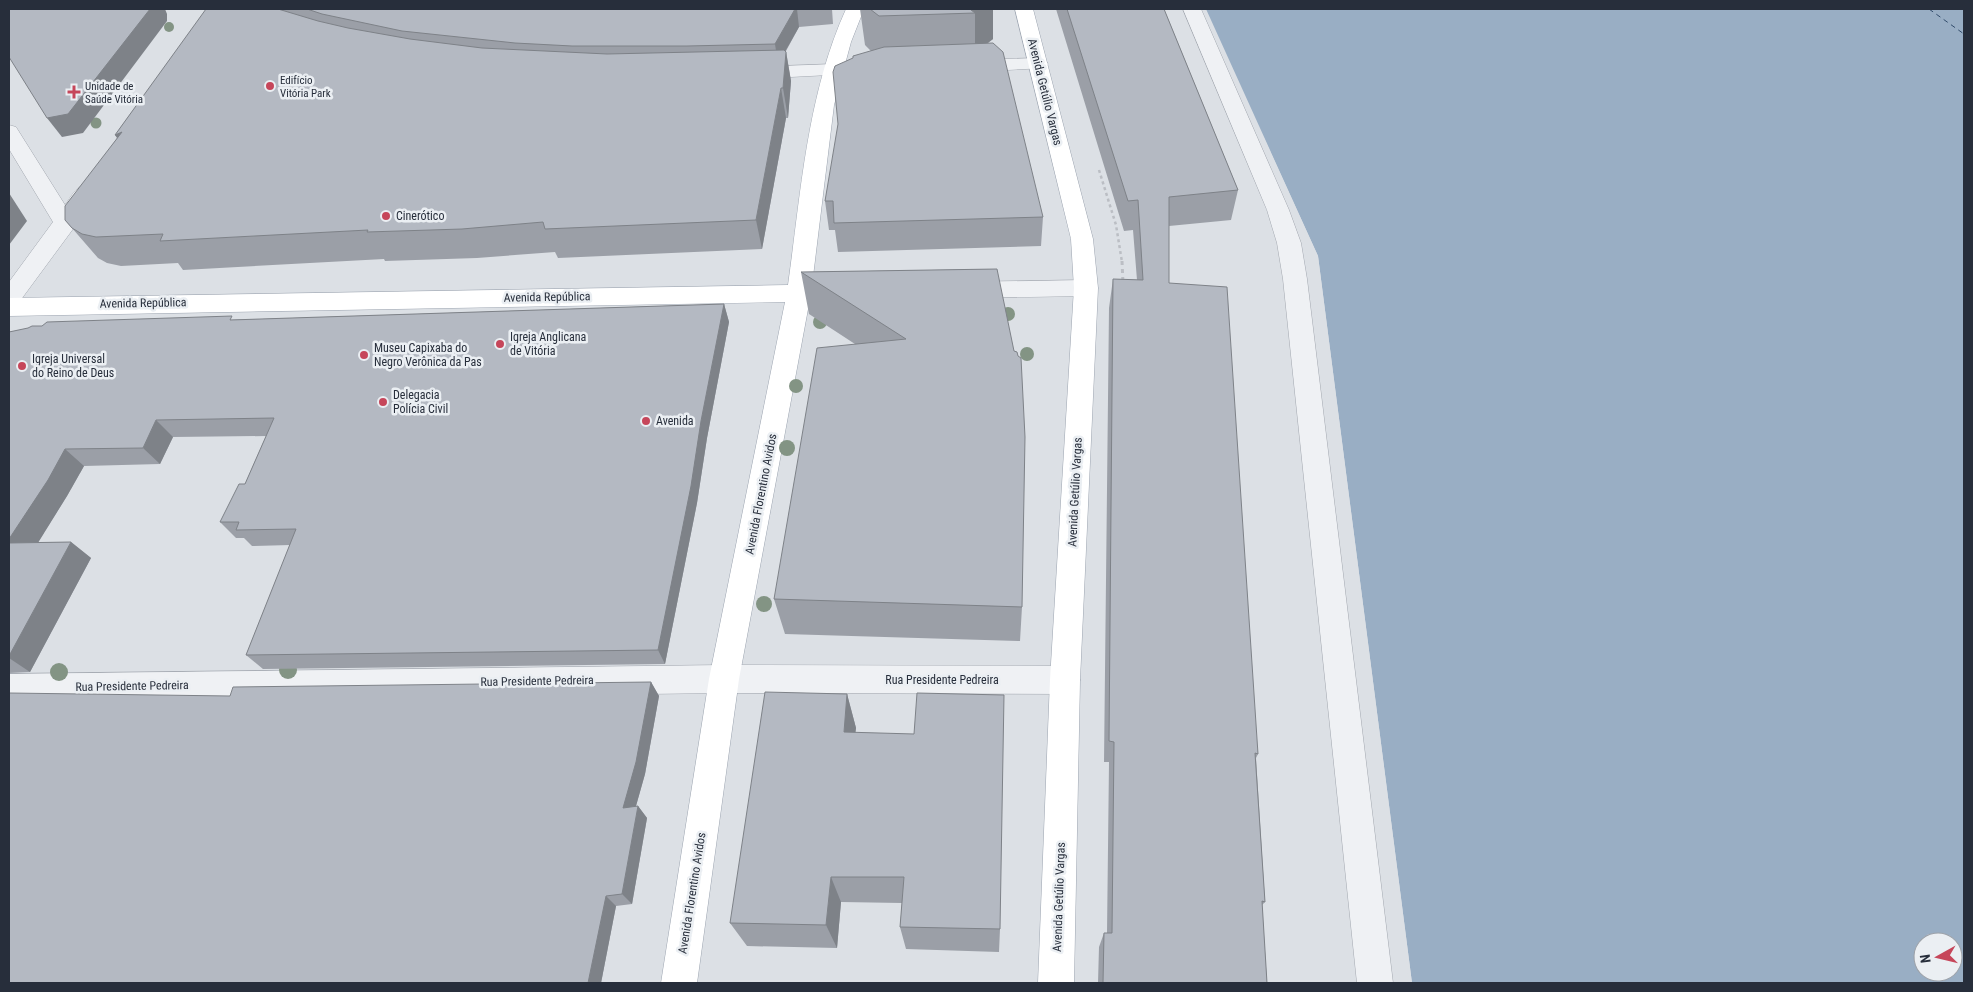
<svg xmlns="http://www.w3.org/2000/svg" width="1973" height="992" font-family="'Roboto Condensed',sans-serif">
<rect width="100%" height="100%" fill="#dce0e5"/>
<!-- water -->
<path fill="#99aec4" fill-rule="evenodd" d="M1206 9H1964V983H1412L1318 256ZM1923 942H1953V972H1923Z"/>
<!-- pier -->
<path fill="#dce0e5" d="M1261 138H1264L1318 256 1412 983H1409L1316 257Z"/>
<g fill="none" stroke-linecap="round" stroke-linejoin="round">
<!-- ferry -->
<path stroke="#334d6c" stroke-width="1" stroke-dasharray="5 4" stroke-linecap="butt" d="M1929 9 1964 34"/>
<!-- minor casing -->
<g stroke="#a2a7af" stroke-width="1">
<g id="minor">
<path d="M1183 9H1201L1289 210 1301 243 1307 279 1393 983H1357L1283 279 1277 243 1267 210Z"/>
<path d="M1038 58 1045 60 1048 64 1045 68 969 72 962 70 959 66 962 62 969 60Z"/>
<path d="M861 63 868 65 871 69 868 73 752 79 745 77 742 73 745 69 752 67Z"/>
<path d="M9 125 16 127 65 205C74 193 78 181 95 186L98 191 73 229 17 305 9 308V282L53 222 9 149Z"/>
<path d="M1086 280 1094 282 1098 288 1094 294 1086 296 963 298 955 296 951 290 955 284 963 282Z"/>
<path d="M724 665 1065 666 1076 670 1080 680 1076 690 1065 694 724 693 9 702V674Z"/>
</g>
</g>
<!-- major casing -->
<g stroke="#9ca4b0" stroke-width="1">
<g id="major">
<path d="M846 9H864L851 42 834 105 811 293 739 679 697 983H661L709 679 785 302 9 316V298L788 285C801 192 807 95 846 9Z"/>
<path d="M1015 9H1033L1093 239 1098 288 1080 680 1074 983H1038L1050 680 1074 288 1071 239Z"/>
</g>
</g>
<!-- path-far1 -->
<path stroke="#bbbec4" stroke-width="2.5" stroke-dasharray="3 3" stroke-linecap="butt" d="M1099 170 1116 225 1122 262"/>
<!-- path -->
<path stroke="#bbbec4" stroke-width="3" stroke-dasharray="4 4" stroke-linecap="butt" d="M1122 261 1123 283"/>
<!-- minor -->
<use href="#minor" fill="#eff1f4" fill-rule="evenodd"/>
<!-- major -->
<use href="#major" fill="#fff" fill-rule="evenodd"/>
</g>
<!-- trees -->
<g fill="#839484">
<circle cx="169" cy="27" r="5"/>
<circle cx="96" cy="123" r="5.5"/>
<circle cx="1008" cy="314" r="7"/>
<circle cx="820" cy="322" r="7"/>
<circle cx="1027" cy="354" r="7"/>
<circle cx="796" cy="386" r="7"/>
<circle cx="787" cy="448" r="8"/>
<circle cx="764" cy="604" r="8"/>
<circle cx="288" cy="670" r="9"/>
<circle cx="59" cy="672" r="9"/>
</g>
<!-- wall -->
<g fill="#9b9fa7">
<path d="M207 9H832L833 24 799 27 786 51 791 81 788 118H786L762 249 558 258 555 252 477 258 385 261 384 259 183 270 178 263 121 266 107 263 98 258 65 220 117 138 115 135Z"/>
<path d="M860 9H993V39L987 44 1043 217 1041 246 838 252 835 230H829L825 201 871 51 865 45Z"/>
<path d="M1056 9H1164L1238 190 1231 220 1169 226V283L1258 754 1256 758 1265 902 1262 905 1267 983H1098L1099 947 1104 933H1107L1109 762H1104L1109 308 1113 279 1137 280 1133 230 1124 231Z"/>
<path d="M997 269 1022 607 1020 641 785 634 774 599 855 344 809 314 801 272Z"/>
<path d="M724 304 729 322 707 438 697 503 665 664 263 669 246 655 290 545 252 546 244 538H236L220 522 245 484 266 436 173 437 160 464 84 466 67 496 38 542H71L91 558 30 672 9 673V332L42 326Z"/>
<path d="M651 682 659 696 645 774 636 806H638L647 818 632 904 616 906 601 983H9L230 696Z"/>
<path d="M847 694 856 728 855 732 1000 929 999 952 906 949 900 927 902 903 841 902 837 948 747 946 730 923Z"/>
</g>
<!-- shaded-wall -->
<g fill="#7e8288">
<path d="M150 9H165L167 14V21L83 133 62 137 47 118Z"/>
<path d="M795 9H797L799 27 778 64 775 44Z"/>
<path d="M972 9H993V39L975 52V13L971 10Z"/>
<path d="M786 52 791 81 788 118 783 88Z"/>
<path d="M781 88 786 118 762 249 756 220Z"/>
<path d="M122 132 138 164 115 135Z"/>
<path d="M9 193 27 221 9 245Z"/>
<path d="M724 304 729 322 707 438 697 503 665 664 658 650 701 421Z"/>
<path d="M156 420 173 437 160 464 143 448Z"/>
<path d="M65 449 84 466 67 496 28 559 9 545V539Z"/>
<path d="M71 542 91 558 30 672 9 658V656Z"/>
<path d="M651 682 659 696 645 774 632 820 623 808Z"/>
<path d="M847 694 856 728 852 764 844 732Z"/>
<path d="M638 806 647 818 632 904 622 894Z"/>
<path d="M831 877 841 902 837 948 826 925Z"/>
<path d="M606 896 616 906 601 983H588Z"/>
</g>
<!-- building -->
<g fill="#b4b9c2" stroke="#7e8288">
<path d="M9 9H150L68 114 47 118 9 57Z"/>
<path d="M206 9H278L318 21 348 28 410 39 482 48 607 54 784 50 786 52 783 88H781L756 220 545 229 543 222 462 229 367 232 368 230 160 241 163 234 96 237 82 234 72 228 65 220V206L122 132 115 135Z"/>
<path d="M307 9H795L775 44 687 46H572L515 43 402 31 322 14Z"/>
<path d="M870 9H972L971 10 975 13 879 16Z"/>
<path d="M1067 9H1164L1238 190 1169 197V283L1227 287 1258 754 1255 753 1265 902 1262 901 1267 983H1103L1104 933H1112L1114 742 1109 741 1113 279 1143 280 1138 200 1128 201Z"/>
<path d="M993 43 1003 52 1043 217 834 223 833 201H825L838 124 833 72 835 66 853 58V56L884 47Z"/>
<path d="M997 269 1014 351 1017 352 1018 356 1021 358 1025 437 1022 607 774 599 817 348 906 339 801 272Z"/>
<path d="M724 304 701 421 691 486 658 650 246 655 296 529 236 530 239 522H220L239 484H245L274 418 156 420 143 448 65 449 48 480 9 539V332L28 328 32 326H42L47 322 232 316 230 320Z"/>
<path d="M71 542 9 656V543Z"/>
<path d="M651 682 636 762 623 808 638 806 622 894 606 896 588 983H9V693L230 696 233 687Z"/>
<path d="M765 692 847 694 844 732 914 734 917 693 1004 695 1000 929 900 927 904 877H831L826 925 730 923Z"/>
</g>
<!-- markers -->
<g fill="#c6465a" stroke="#ebeff3" stroke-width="2">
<circle cx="270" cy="86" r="5"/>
<path d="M71.5 84.5h5v5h5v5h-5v5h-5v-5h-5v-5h5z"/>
<circle cx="386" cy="216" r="5"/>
<circle cx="500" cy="344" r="5"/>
<circle cx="364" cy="355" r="5"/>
<circle cx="22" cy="366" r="5"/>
<circle cx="383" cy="402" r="5"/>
<circle cx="646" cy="421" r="5"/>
</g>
<g text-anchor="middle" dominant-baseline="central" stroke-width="5" stroke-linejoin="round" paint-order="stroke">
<!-- far-poi labels -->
<g font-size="11" fill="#272e3b" stroke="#ebeff3" text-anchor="start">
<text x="280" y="80">Edifício<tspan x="280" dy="13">Vitória Park</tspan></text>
<text x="85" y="86">Unidade de<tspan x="85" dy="13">Saúde Vitória</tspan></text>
</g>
<!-- street labels -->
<g font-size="12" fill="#272e3b" stroke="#ebeff3">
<text transform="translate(1045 92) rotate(76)">Avenida Getúlio Vargas</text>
<text transform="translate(547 297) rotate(-1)">Avenida República</text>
<text transform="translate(143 303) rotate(-1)">Avenida República</text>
<text transform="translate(1075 492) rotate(-87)">Avenida Getúlio Vargas</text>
<text transform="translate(761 494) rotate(-79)">Avenida Florentino Avidos</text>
<text x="942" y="680">Rua Presidente Pedreira</text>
<text transform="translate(537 681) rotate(-1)">Rua Presidente Pedreira</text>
<text transform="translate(132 686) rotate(-1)">Rua Presidente Pedreira</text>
<text transform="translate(692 893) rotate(-81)">Avenida Florentino Avidos</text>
<text transform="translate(1059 897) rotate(-88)">Avenida Getúlio Vargas</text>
</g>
<!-- poi labels -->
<g font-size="12" fill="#272e3b" stroke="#ebeff3" text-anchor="start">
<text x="396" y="216">Cinerótico</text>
<text x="510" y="337">Igreja Anglicana<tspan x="510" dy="14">de Vitória</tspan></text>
<text x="374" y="348">Museu Capixaba do<tspan x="374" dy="14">Negro Verônica da Pas</tspan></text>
<text x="32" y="359">Igreja Universal<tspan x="32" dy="14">do Reino de Deus</tspan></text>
<text x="393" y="395">Delegacia<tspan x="393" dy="14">Polícia Civil</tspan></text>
<text x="656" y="421">Avenida</text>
</g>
</g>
<!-- border -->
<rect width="1973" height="992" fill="none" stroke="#272e3b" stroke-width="20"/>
<!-- north arrow -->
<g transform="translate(1938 957) rotate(262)"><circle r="24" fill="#ebeff3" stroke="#9da2a9"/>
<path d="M0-4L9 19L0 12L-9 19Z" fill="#c6465a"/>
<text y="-8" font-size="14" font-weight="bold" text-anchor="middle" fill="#272e3b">N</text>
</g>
</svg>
